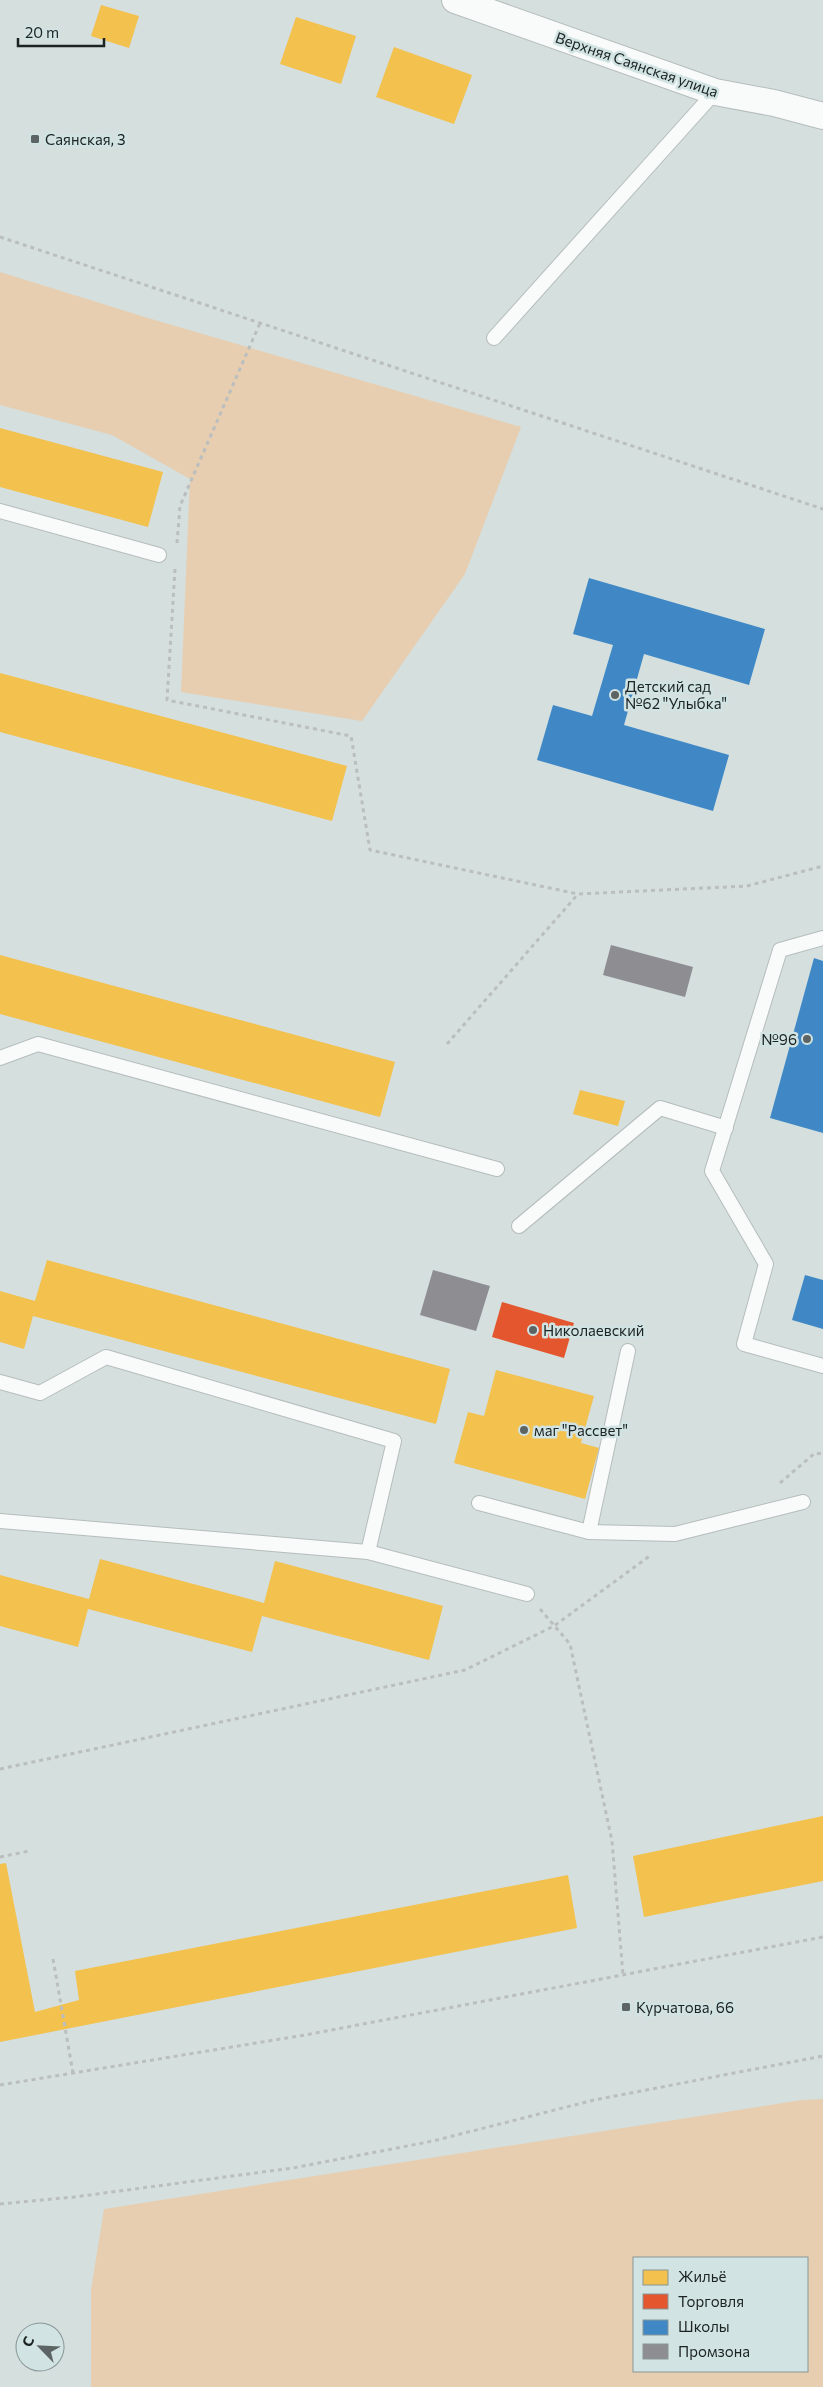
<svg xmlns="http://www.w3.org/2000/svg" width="823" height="2387" font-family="Commissioner,sans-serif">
<rect width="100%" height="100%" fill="#d5dfde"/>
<!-- green -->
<g fill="#e7ceb0" fill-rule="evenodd">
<path d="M0 272 148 318 521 427 465 574 362 721 181 692 190 479 112 435 0 405Z"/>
<path d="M823 2099V2387H91V2290L104 2209 802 2100ZM634 2258H807V2371H634Z"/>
</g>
<!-- homes -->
<g fill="#f2c14e">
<path d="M101 5 139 16 129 48 91 36Z"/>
<path d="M296 17 356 36 341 84 280 64Z"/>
<path d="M394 47 472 75 454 124 376 97Z"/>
<path d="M0 428 163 472 148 527 0 487Z"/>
<path d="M0 673 347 766 332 821 0 732Z"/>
<path d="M0 955 395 1062 380 1117 0 1014Z"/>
<path d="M580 1090 625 1101 618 1126 573 1114Z"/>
<path d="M47 1260 450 1369 436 1424 33 1316 24 1349 0 1342V1291L35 1301Z"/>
<path d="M496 1370 594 1396 581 1443 599 1448 585 1499 454 1463 468 1412 484 1416Z"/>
<path d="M100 1559 264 1603 275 1561 443 1606 429 1660 262 1616 252 1652 88 1609 78 1647 0 1626V1575L89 1599Z"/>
<path d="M823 1816V1881L644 1917 633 1856Z"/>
<path d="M6 1863 35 2012 79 2000 75 1971 568 1875 577 1928 0 2042V1864Z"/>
</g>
<!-- shops -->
<path fill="#e4572e" d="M502 1302 574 1323 564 1358 492 1337Z"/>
<!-- schools -->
<g fill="#3f88c5">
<path d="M589 578 765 629 749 685 644 654 624 725 729 755 713 811 537 760 553 705 592 716 613 645 573 634Z"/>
<path d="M814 958 823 961V1133L770 1118Z"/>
<path d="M805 1275 823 1280V1329L792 1320Z"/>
</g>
<!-- industry -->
<g fill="#8d8d92">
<path d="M611 945 693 967 685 997 603 975Z"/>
<path d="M433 1270 490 1286 476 1331 420 1315Z"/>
</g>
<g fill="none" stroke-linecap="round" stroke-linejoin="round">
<!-- lane casing -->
<g stroke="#b5bdbc" stroke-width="16">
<g id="lane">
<path d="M494 338 715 92"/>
<path d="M0 511 159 555"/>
<path d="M823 938 780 950 712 1171 766 1264 744 1344 823 1366"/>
<path d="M0 1058 38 1044 497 1169"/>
<path d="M519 1226 660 1108 726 1128"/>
<path d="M0 1382 40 1393 106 1357 394 1441 368 1552 0 1521"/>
<path d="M479 1503 589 1532 675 1534 803 1502"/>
<path d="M589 1532 628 1351"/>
<path d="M368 1552 527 1594"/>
</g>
</g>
<!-- street casing -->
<g stroke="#b5bdbc" stroke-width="28">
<path id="street" d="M455 0 715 92 774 103 823 116"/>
</g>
<!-- path -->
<g stroke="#babebe" stroke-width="3" stroke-dasharray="4 4" stroke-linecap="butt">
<path d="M0 237 823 509"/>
<path d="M177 543 180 506 260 323"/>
<path d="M175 569 167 700 351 736 370 850 578 894 747 886 823 866"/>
<path d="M447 1044 578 894"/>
<path d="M780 1483 815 1453 823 1454"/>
<path d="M540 1609 570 1644 612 1841 623 1975"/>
<path d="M0 1769 465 1670 554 1626 651 1555"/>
<path d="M0 1857 29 1851"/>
<path d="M53 1959 73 2073"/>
<path d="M0 2085 305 2035 823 1937"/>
<path d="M0 2204 74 2197 293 2168 433 2141 594 2100 823 2056"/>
</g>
<!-- lane -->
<use href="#lane" stroke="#f9fafa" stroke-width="14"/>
<!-- street -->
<use href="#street" stroke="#f9fafa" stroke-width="26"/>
</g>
<!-- markers -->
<g fill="#5d6564" stroke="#d1e3e2" stroke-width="2">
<rect x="30" y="134" width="10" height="10" rx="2.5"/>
<circle cx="615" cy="695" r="5"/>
<circle cx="807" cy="1039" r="5"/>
<circle cx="533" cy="1330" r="5"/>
<circle cx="524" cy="1430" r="5"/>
<rect x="621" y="2002" width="10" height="10" rx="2.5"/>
</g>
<g text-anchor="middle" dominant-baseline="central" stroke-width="5" stroke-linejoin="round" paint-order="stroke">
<!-- street labels -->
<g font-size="15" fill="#1c2323" stroke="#d1e3e2">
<text transform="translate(637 64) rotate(19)">Верхняя Саянская улица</text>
</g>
<!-- poi labels -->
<g font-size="15" fill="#1c2323" stroke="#d1e3e2" text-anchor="start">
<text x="45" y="139">Саянская, 3</text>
<text x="625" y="686">Детский сад<tspan x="625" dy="17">№62 "Улыбка"</tspan></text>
<text x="797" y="1039" text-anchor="end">№96</text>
<text x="543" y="1330">Николаевский</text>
<text x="534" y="1430">маг "Рассвет"</text>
<text x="636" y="2007">Курчатова, 66</text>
</g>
</g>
<!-- legend -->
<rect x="633" y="2257" width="175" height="115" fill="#d1e3e2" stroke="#899696"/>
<rect x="643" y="2270" width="25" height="15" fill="#f2c14e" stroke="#899696"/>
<text x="678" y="2282" font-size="15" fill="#1c2323">Жильё</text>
<rect x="643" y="2294" width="25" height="15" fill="#e4572e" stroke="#899696"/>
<text x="678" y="2307" font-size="15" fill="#1c2323">Торговля</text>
<rect x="643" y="2320" width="25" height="15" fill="#3f88c5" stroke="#899696"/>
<text x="678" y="2332" font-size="15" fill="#1c2323">Школы</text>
<rect x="643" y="2344" width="25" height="15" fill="#8d8d92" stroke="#899696"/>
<text x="678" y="2357" font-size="15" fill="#1c2323">Промзона</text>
<!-- north arrow -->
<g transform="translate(40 2347) rotate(294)"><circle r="24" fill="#d1e3e2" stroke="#899696"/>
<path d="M0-4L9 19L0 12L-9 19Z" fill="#5d6564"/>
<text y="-8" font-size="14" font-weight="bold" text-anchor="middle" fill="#1c2323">С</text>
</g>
<!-- scale -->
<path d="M18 38v8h86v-8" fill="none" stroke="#1c2323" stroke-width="2.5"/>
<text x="25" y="38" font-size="15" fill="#1c2323" stroke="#d1e3e2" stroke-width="4" paint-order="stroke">20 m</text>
</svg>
